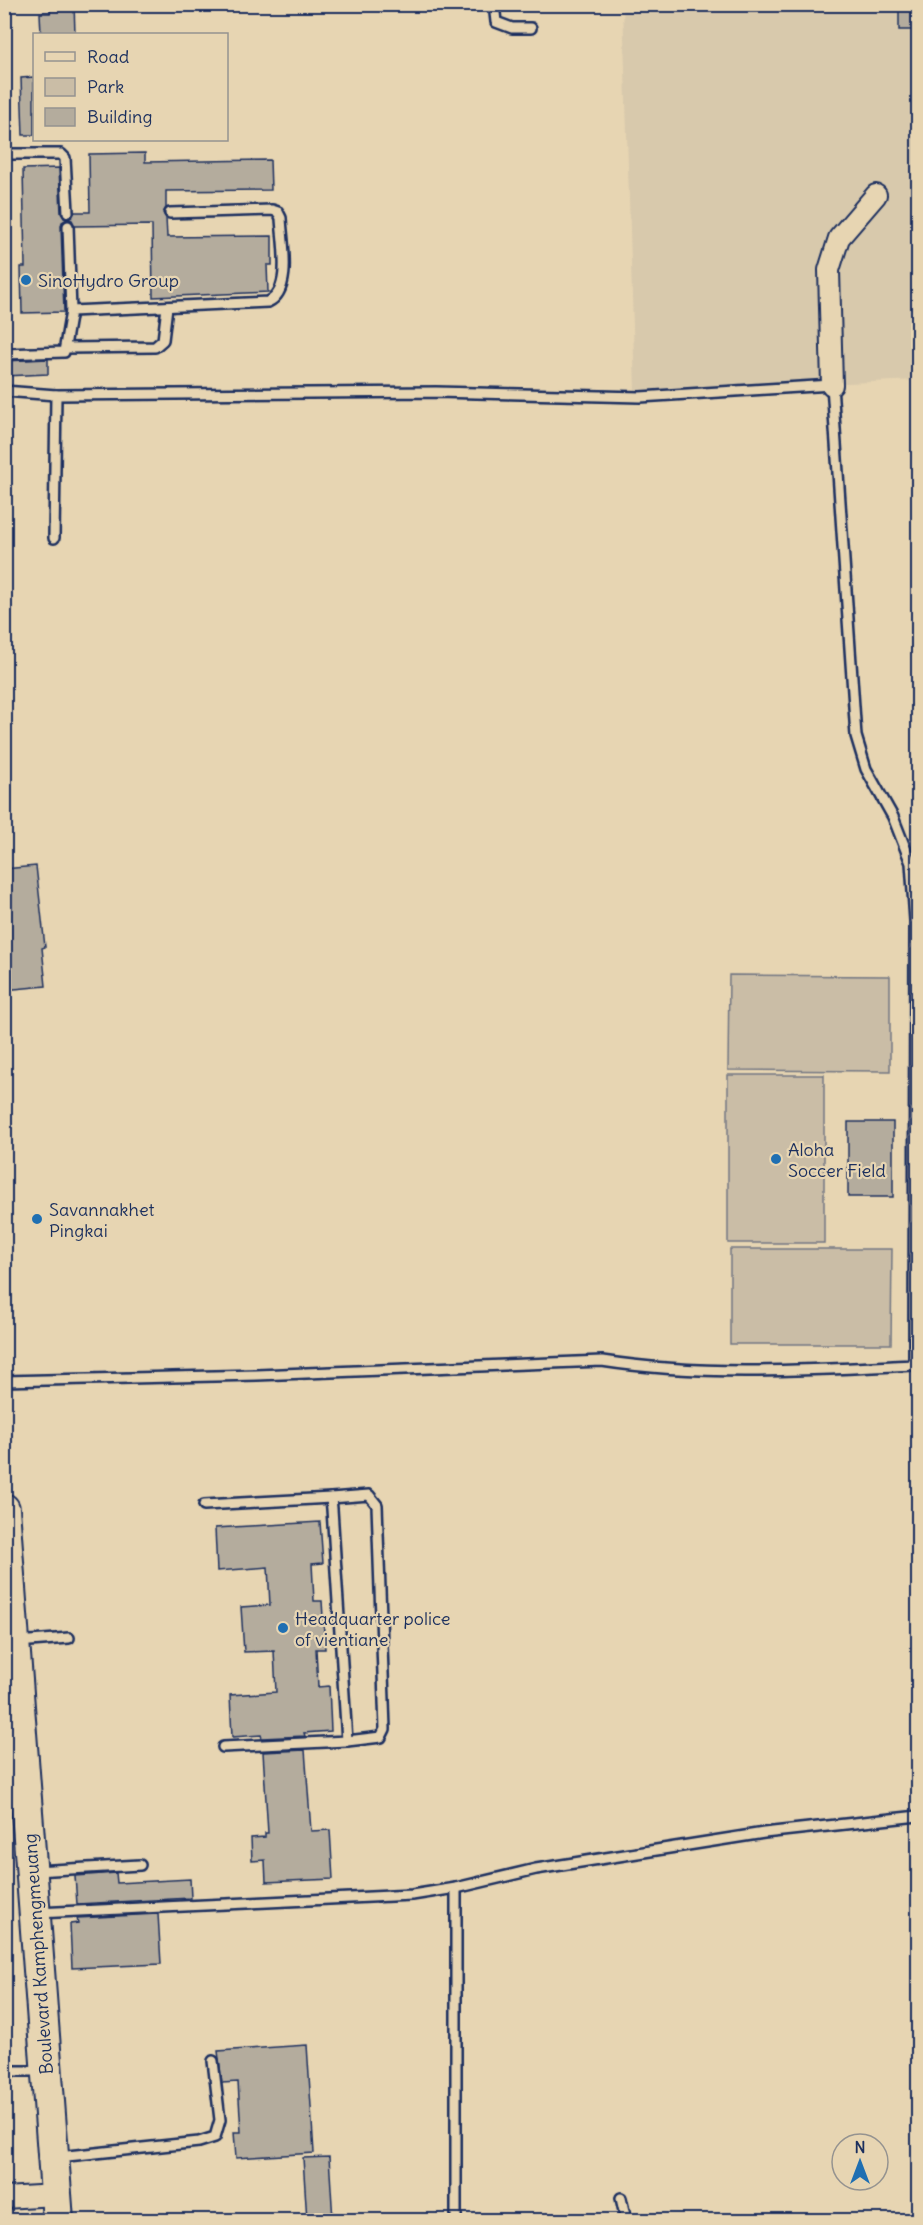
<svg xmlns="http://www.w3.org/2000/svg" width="923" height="2225" font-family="Delius,sans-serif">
<rect width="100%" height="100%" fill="#e7d5b2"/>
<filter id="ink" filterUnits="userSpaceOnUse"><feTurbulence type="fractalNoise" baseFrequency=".0167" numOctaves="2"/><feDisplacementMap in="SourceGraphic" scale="12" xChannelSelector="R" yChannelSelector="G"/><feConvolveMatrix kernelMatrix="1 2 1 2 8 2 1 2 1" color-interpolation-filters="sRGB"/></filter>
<g filter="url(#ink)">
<!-- built -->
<path fill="#d8c9ac" d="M623 5H918V380L635 392Z"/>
<!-- green -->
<g fill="#cabda6" stroke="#727682" stroke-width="1.5">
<path d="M729 975 890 976V1071L728 1070Z"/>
<rect x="728" y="1075" width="96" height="168"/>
<path d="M730 1249H892L891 1344H730Z"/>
</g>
<!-- building -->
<g fill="#b4ac9d" stroke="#1b2f5e" stroke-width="1.5">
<path d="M50 4H74L75 34H41L40 13H50Z"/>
<rect x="899" y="4" width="19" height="26"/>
<path d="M34 77V135H23L21 78Z"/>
<path d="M145 153V162L270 160 271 190 166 191V208L163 213 166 218 167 237 272 236V265H267L268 292 153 297 152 225 75 226 72 220 67 219 62 222 61 226 64 312 22 313 21 267H25L23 169 59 168 61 213 64 218 69 219 75 212H90L89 154Z"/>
<path d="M48 359V374L4 376V361Z"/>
<path d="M36 866 45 947 42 948 46 986 4 990V869Z"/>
<rect x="848" y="1122" width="45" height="75"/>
<path d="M320 1522 323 1563 312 1564 314 1601H322L325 1649H316L318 1687 329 1686 331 1731 304 1733 305 1736 262 1738 261 1735 232 1737 230 1695 276 1692 274 1651 244 1652 241 1607 270 1605 268 1567 217 1571 215 1528Z"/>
<path d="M305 1750 311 1831 330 1830 333 1879 266 1882 265 1860 252 1861 251 1838 265 1837V1833H268L263 1752Z"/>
<path d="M116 1873 117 1883 190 1879 191 1898 77 1904 75 1876Z"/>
<path d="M158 1914 161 1964 72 1968 70 1924 78 1923 77 1918Z"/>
<path d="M307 2045 314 2153 236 2158 234 2132H241L238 2082 222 2083 218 2051Z"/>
<path d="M329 2157 333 2220H307L303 2158Z"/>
</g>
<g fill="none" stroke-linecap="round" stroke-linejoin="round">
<!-- service casing -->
<g stroke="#1b2f5e" stroke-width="14">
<g id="service">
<path d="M494 4 496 22 512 28H531"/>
<path d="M4 154H61L65 158 68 212"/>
<path d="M68 226 71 311"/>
<path d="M66 348 155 347 163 340 167 307"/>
<path d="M4 354 64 352 71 311 268 302C293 291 282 242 281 218L278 212 272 210 170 213"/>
<path d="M4 391 56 395 436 392 640 397 832 385 856 736 866 769 893 817 911 863 915 921 914 1365C810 1370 705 1377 602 1361L257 1375 4 1381"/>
<path d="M54 538 56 395"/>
<path d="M331 1498 369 1495 377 1505 385 1729 381 1737 347 1741"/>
<path d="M204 1505 331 1498 332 1509 347 1741 223 1747"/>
<path d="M17 1642 69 1638"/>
<path d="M35 1871 140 1865"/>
<path d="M456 1888V2219"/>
<path d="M37 1913 412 1895 456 1888 536 1869 764 1833 918 1816"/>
<path d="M4 2071H43"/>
<path d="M58 2157 199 2142 215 2137 220 2120 213 2061"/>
<path d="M621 2198 626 2220"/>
</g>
</g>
<!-- minor casing -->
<g stroke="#1b2f5e" stroke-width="24">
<g id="minor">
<path d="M832 385 829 270 839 238 876 195"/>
<path d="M4 2198 55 2195"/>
</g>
</g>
<!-- primary casing -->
<g stroke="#1b2f5e" stroke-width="34">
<path id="primary" d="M4 1509 58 2220"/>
</g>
<!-- service -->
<use href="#service" stroke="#e7d5b2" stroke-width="9"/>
<!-- minor -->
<use href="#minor" stroke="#e7d5b2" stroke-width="20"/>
<!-- primary -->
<use href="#primary" stroke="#e7d5b2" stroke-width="30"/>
</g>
</g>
<!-- markers -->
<g fill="#1f6fb2" stroke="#e7d5b2" stroke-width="2">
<circle cx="26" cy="280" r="6"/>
<circle cx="776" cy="1159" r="6"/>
<circle cx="37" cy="1219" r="6"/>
<circle cx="283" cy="1628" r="6"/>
</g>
<g text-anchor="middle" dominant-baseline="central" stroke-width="4.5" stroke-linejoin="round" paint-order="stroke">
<!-- poi labels -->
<g font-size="18" fill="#1b2f5e" stroke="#e7d5b2" text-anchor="start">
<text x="38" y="280">SinoHydro Group</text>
<text x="788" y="1149">Aloha<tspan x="788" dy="21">Soccer Field</tspan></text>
<text x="49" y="1209">Savannakhet<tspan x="49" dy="21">Pingkai</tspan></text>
<text x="295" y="1618">Headquarter police<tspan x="295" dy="21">of vientiane</tspan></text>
</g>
<!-- street labels -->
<g font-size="18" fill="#1b2f5e" stroke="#e7d5b2">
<text transform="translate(38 1954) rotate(-94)">Boulevard Kamphengmeuang</text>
</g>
</g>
<!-- margin -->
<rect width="923" height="2225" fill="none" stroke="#e7d5b2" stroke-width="24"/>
<rect x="12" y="12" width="899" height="2201" fill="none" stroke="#1b2f5e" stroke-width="2" filter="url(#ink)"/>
<!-- legend -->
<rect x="33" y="33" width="195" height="108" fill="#e7d5b2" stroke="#959390" stroke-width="1.5"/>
<rect x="45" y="52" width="30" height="9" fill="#e7d5b2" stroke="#959390" stroke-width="1.5"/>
<text x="87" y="63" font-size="18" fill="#1b2f5e">Road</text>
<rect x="45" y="78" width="30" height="18" fill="#cabda6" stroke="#959390" stroke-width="1.5"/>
<text x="87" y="93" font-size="18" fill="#1b2f5e">Park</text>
<rect x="45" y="108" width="30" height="18" fill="#b4ac9d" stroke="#959390" stroke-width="1.5"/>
<text x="87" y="123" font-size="18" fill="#1b2f5e">Building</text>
<!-- north arrow -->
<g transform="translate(860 2162)"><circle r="28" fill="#e7d5b2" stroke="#959390" stroke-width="1.5"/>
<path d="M0-4.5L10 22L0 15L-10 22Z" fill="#1f6fb2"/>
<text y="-9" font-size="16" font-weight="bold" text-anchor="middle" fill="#1b2f5e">N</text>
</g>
</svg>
